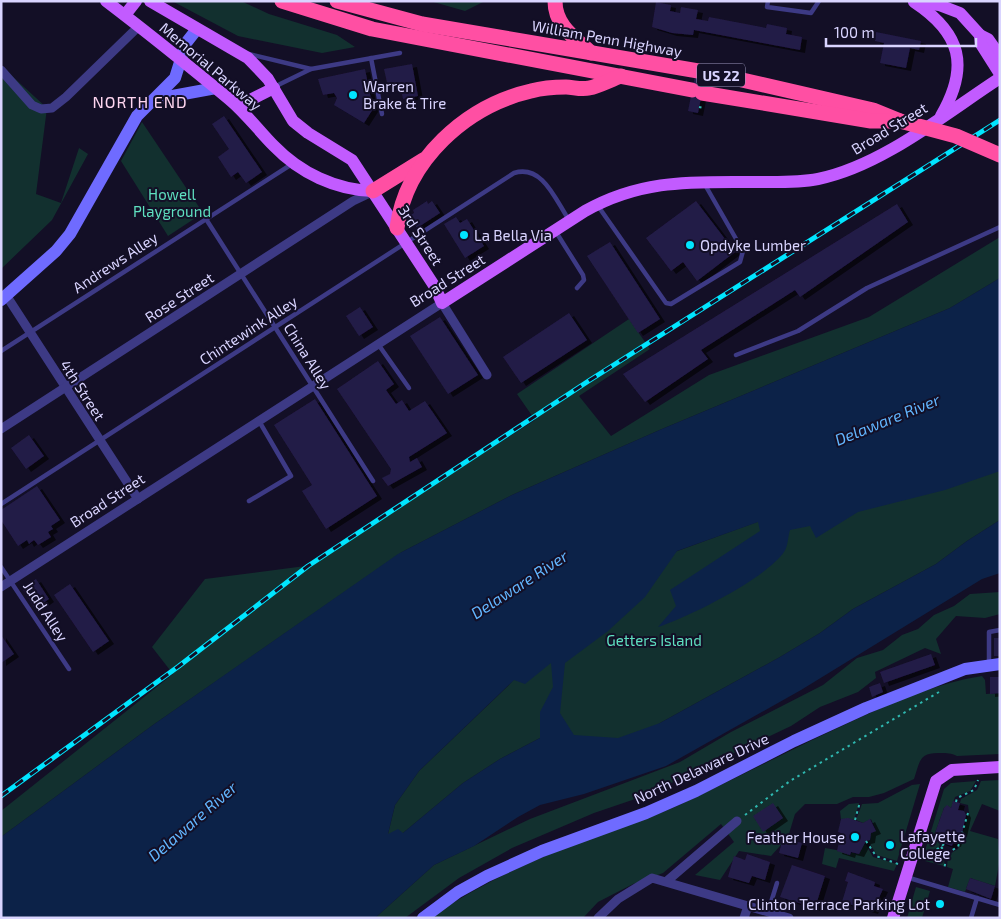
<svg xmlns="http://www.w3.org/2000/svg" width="1001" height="919" font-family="'Exo 2',sans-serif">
<defs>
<filter id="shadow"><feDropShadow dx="5" dy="3" stdDeviation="0" flood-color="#0009"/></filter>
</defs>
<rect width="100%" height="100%" fill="#130f26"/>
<!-- green -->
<g fill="#12302f">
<path d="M172 1H241L269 14 337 35 355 47 322 53 238 36Z"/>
<path d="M430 1H485L465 11Z"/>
<path d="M1 66 47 108 36 194 61 203 79 148 88 154 52 220 1 269Z"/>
<path d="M142 122 203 213 168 236 121 161Z"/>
<path d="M1000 237V278L950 308 662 429 512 495 402 552 153 725 1 837V811L173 674 152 647 205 579 313 565 336 547 535 420 517 394 629 319 650 349 579 396 611 436 709 375 869 317Z"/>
<path d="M1000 462V520L967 541 936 564 853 609 820 633 780 657 660 723 624 747 540 738 500 759 463 783 403 833 388 834 395 805 419 771 508 686 606 577 809 503Z"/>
<path d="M1000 592V614L985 618 956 616 936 639 941 654 925 648 875 672 876 678 858 692 820 707 791 726 644 796 594 813 512 848 459 878 405 918H375L434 865 530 819 680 762 731 732 823 685 857 658 883 650 902 635 918 629 934 615 954 606 970 594Z"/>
<path d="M982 676 985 680 986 694 1000 693V754L957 756C951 753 947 753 941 753 919 752 920 761 914 779L884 793 869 797H853L837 804H805L795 814 788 837 771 856 739 851 720 880 695 875 734 842 721 824 663 873 633 884 598 902 583 918H429C475 888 519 866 570 846 612 830 654 818 694 798 749 772 802 744 857 719 898 700 938 683 982 676Z"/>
<path d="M1000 780V811L982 804 970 831 998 839 1000 859 995 886 970 878 965 892 948 887 953 869 947 867 948 855 958 849 969 813 968 805 960 803 961 799 977 790 981 781Z"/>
<path d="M976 781 970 791 955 797 951 808 947 806 944 808 935 833 942 835 939 847 924 854 944 789 951 783Z"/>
<path d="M920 784 897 861 877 855 868 841 871 833 876 831 871 819 863 823 856 820 862 804 878 803 912 785Z"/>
<path d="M859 803 854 820 841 819 840 811 849 804Z"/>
<path d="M865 843 873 857 897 864 894 871 839 858 836 868 822 864 825 848 859 854Z"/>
<path d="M940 848 945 854 944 866 925 861 926 855Z"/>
<path d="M916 887 930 891 922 918H907Z"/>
</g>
<!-- water -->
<path fill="#0c2248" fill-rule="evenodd" d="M1000 278V471L945 490 858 512 816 538 810 526 790 530C788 536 788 547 784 552 765 579 689 617 658 627L676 606 670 590 760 531 758 522 677 551 645 597 608 631 565 663 560 713 574 735 618 738 660 723 780 657 820 633 853 609 936 564 967 541 1000 520V573L982 579 801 690 666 766 584 794 540 805 518 817 474 846 434 865 375 918H1V837L153 725 398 554 512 495 662 429 950 308ZM551 663 553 687 540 712V738L500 759 463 783 403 833 398 829 388 834 395 805 419 771 514 680 525 684Z"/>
<!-- building -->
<g fill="#241b47" filter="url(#shadow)">
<path d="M656 2 671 5 670 11 680 13 681 7 698 10 696 19 708 21 709 17 766 28 767 24 787 28 786 34 802 37 800 50 694 30 693 35 672 33 652 27Z"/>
<path d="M876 32 921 41 919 50 910 48 906 68 880 63 884 43 875 41Z"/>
<path d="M412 64 418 96 403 99 400 84 388 87 384 69Z"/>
<path d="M365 69 373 109 364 123 334 105 337 98 334 93 323 95 318 79Z"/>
<path d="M695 76 705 78 698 113 688 111Z"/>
<path d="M224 116 262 172 246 183 238 172 231 177 218 157 229 149 212 124Z"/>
<path d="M427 201 428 204 432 201 440 213 417 228 409 216 414 213 413 210Z"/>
<path d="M696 201 735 252 697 281 683 262 671 271 646 238Z"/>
<path d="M897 204 908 222 800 297 795 290 701 350 708 359 645 402 623 374Z"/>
<path d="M456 217 460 223 467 219 484 246 465 258 444 224Z"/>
<path d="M610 242 660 319 638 333 587 256Z"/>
<path d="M360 307 373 327 359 336 346 316Z"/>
<path d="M569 313 587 340 521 383 503 357Z"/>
<path d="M440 317 478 375 448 394 410 336Z"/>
<path d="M378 361 394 384 386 390 396 404 402 400 409 411 425 401 447 433 409 457 410 462 417 458 422 467 388 486 382 478 390 474 391 469 337 389Z"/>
<path d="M315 399 377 496 326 529 302 491 312 485 274 425Z"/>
<path d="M29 435 44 456 26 469 11 448Z"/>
<path d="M37 486 60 520 51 526 53 529 48 532 51 537 38 545 34 540 29 544 27 540 18 546 1 520V510Z"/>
<path d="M36 579 49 599 35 609 22 588Z"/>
<path d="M70 584 109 641 93 652 54 595Z"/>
<path d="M1 635 14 654 1 663Z"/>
<rect x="994" y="638" width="6" height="18"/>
<path d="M931 654 935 665 884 683 880 672Z"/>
<path d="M990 677H1000V693L990 694Z"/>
<path d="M880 683 883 692 872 697 869 687Z"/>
<path d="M953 801 960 803 958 810 964 811 966 815 962 834 959 833 956 844 953 843 952 846 940 842 942 835 935 833 944 808 947 805 951 808Z"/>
<path d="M773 803 783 818 763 832 753 816Z"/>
<path d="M848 818 863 823 870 819 876 831 871 833 870 840 866 841 859 854 851 852 850 855 837 851 841 833 838 832 841 819Z"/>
<path d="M783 838 802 843 798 858 779 853Z"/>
<path d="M747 854 770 862 765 880 752 876 749 883 728 877 734 856 745 860Z"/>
<path d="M792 865 825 876 815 908 780 897Z"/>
<path d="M848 872 875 882 874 886 883 889 873 911 842 902 848 882 845 881Z"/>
<path d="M970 878 995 886 991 899 966 889Z"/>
</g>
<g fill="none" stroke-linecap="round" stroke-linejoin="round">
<!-- path -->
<g stroke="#2fb8b0" stroke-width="2" stroke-dasharray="2.5 4" stroke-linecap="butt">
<path d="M699 107 704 108"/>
<path d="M956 802 957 798 974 790 978 780"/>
<path d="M745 815 790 781 939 692"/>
<path d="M855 820 860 802"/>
<path d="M866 841 876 856 898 864"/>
<path d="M941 847 947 853 944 870"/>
<path d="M947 853 958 847 968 813"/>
<path d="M925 855 941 847 944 844"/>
</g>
<!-- lane -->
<g stroke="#3d3a85" stroke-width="4.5">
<path d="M768 1 767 7 811 13 819 1"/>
<path d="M249 54 311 69"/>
<path d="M371 58 382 114"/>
<path d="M274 87 311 69 400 53"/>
<path d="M598 206 666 303 671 304 740 262 743 251 704 183"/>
<path d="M206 219 373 481"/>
<path d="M556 232 583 275 584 280 577 288"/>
<path d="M378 344 409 388"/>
<path d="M1 351 292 164"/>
<path d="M736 355 798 331 867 288 1000 227"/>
<path d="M249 501 291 476 259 421"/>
<path d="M1 504 514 173C543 164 556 201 569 220"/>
<path d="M1 567 69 669"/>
<path d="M989 664V632L1000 630"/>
<path d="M906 877 1000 905"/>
<path d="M768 912 777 883"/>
<path d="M971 918 977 898"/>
</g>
<!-- street -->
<g stroke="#3d3a85" stroke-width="9">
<path d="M1 70 32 105 41 109 52 108 66 97 138 27"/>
<path d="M6 295 138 499"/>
<path d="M1 429 353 201 372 192"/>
<path d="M1 587 442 303 487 375"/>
<path d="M667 881 737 821"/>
<path d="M598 918 618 899 652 878 789 918"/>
<path d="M744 918 748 906"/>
</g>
<!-- secondary -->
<g stroke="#6f6bff" stroke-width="12">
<path d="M156 99 216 88"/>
<path d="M1 300 56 251 70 234 137 116 175 78 186 43 197 29"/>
<path d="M423 918 458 892 487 876 542 851 646 813 696 791 794 741 866 708 965 669 1000 664"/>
</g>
<!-- primary -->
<g stroke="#c25bff" stroke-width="12">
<path d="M106 1C148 33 189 66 229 99 246 113 259 131 274 146 300 173 336 190 373 191"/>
<path d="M150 1 248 58 268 79 293 121 308 133 352 160 435 287 442 303 585 211C642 179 691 182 754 182 775 182 797 183 818 179 882 166 946 113 1000 78"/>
<path d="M914 2C961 33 970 66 941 116"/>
<path d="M916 2 939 5 960 13 980 35 988 39 1000 56"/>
<path d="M125 15 136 1"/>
<path d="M980 35 981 44 1000 74"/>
<path d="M238 106 274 88"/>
<path d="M893 918 936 781 952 770 1000 767"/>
</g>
<!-- highway -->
<g stroke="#ff4fa3" stroke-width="15">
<path d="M282 1 372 29 692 90"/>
<path d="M337 1 422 24 716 74 873 110 900 121"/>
<path d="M555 1C555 26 575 38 591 53"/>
<path d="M702 93 871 121H891"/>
<path d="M373 191 423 160"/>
<path d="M397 228C406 160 466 106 531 91 542 88 554 87 566 87 573 87 581 90 589 88 599 86 610 80 621 76"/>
</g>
<!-- rail casing -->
<g stroke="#00e5ff" stroke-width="5">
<path id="rail" d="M1 796 179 666 308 566 590 380 1000 120"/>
</g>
<!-- rail -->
<use href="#rail" stroke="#130f26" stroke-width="3" stroke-dasharray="9" stroke-linecap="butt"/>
<!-- highway-bridge -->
<path stroke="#ff4fa3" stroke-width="15" d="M900 121 956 136 1000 155"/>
</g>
<!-- markers -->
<g fill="#00e5ff" stroke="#130f26" stroke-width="2">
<circle cx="353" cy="95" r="5"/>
<circle cx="464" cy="235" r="5"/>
<circle cx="690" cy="245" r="5"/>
<circle cx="855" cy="837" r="5"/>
<circle cx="890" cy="845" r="5"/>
<circle cx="940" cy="904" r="5"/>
</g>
<g text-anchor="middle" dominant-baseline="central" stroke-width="4" stroke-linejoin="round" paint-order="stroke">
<!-- shield labels -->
<rect fill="#130f26" stroke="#9e99be" stroke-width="1" x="697" y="63.5" width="48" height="23" rx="4"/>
<g font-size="14" font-weight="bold" fill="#d9d4ff">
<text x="721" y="75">US 22</text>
</g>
<!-- street labels -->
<g font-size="15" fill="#d9d4ff" stroke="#130f26">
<text transform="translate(607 38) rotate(10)">William Penn Highway</text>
<text transform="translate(211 66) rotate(40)">Memorial Parkway</text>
<text transform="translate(889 128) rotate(-31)">Broad Street</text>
<text transform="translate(421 235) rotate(57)">3rd Street</text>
<text transform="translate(115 262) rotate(-33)">Andrews Alley</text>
<text transform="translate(447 280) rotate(-32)">Broad Street</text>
<text transform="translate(179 297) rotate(-33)">Rose Street</text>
<text transform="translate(248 330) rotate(-33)">Chintewink Alley</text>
<text transform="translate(308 356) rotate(58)">China Alley</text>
<text transform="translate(83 390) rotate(57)">4th Street</text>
<text transform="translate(107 500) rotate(-33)">Broad Street</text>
<text transform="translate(46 611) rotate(57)">Judd Alley</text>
<text transform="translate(701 768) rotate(-25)">North Delaware Drive</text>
</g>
<!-- poi labels -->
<g font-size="15" fill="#d9d4ff" stroke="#130f26" text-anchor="start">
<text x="363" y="86">Warren<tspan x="363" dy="17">Brake &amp; Tire</tspan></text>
<text x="474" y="235">La Bella Via</text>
<text x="700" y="245">Opdyke Lumber</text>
<text x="900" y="836">Lafayette<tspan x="900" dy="17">College</tspan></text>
<text x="845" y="837" text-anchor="end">Feather House</text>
<text x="930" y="904" text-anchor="end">Clinton Terrace Parking Lot</text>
</g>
<!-- park labels -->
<g font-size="15" fill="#5fe0c0" stroke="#130f26">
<text x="172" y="194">Howell<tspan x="172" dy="17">Playground</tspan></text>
<text x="654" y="640">Getters Island</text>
</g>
<!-- neighbourhood labels -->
<g font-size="16" letter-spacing="1" fill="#ffd6f0" stroke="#130f26">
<text x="140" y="101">NORTH END</text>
</g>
<!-- water labels -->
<g font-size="16" font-style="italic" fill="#62b6ff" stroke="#130f26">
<text transform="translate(887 419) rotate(-22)">Delaware River</text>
<text transform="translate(519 584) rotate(-33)">Delaware River</text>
<text transform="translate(192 821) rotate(-41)">Delaware River</text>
</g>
</g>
<!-- border -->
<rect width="1001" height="919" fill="none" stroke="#d9d4ff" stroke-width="5"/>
<!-- scale -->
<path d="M826 38v8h150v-8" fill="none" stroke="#d9d4ff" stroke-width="2.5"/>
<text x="834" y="38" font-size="15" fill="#d9d4ff" stroke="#130f26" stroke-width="4" paint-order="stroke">100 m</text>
</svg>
